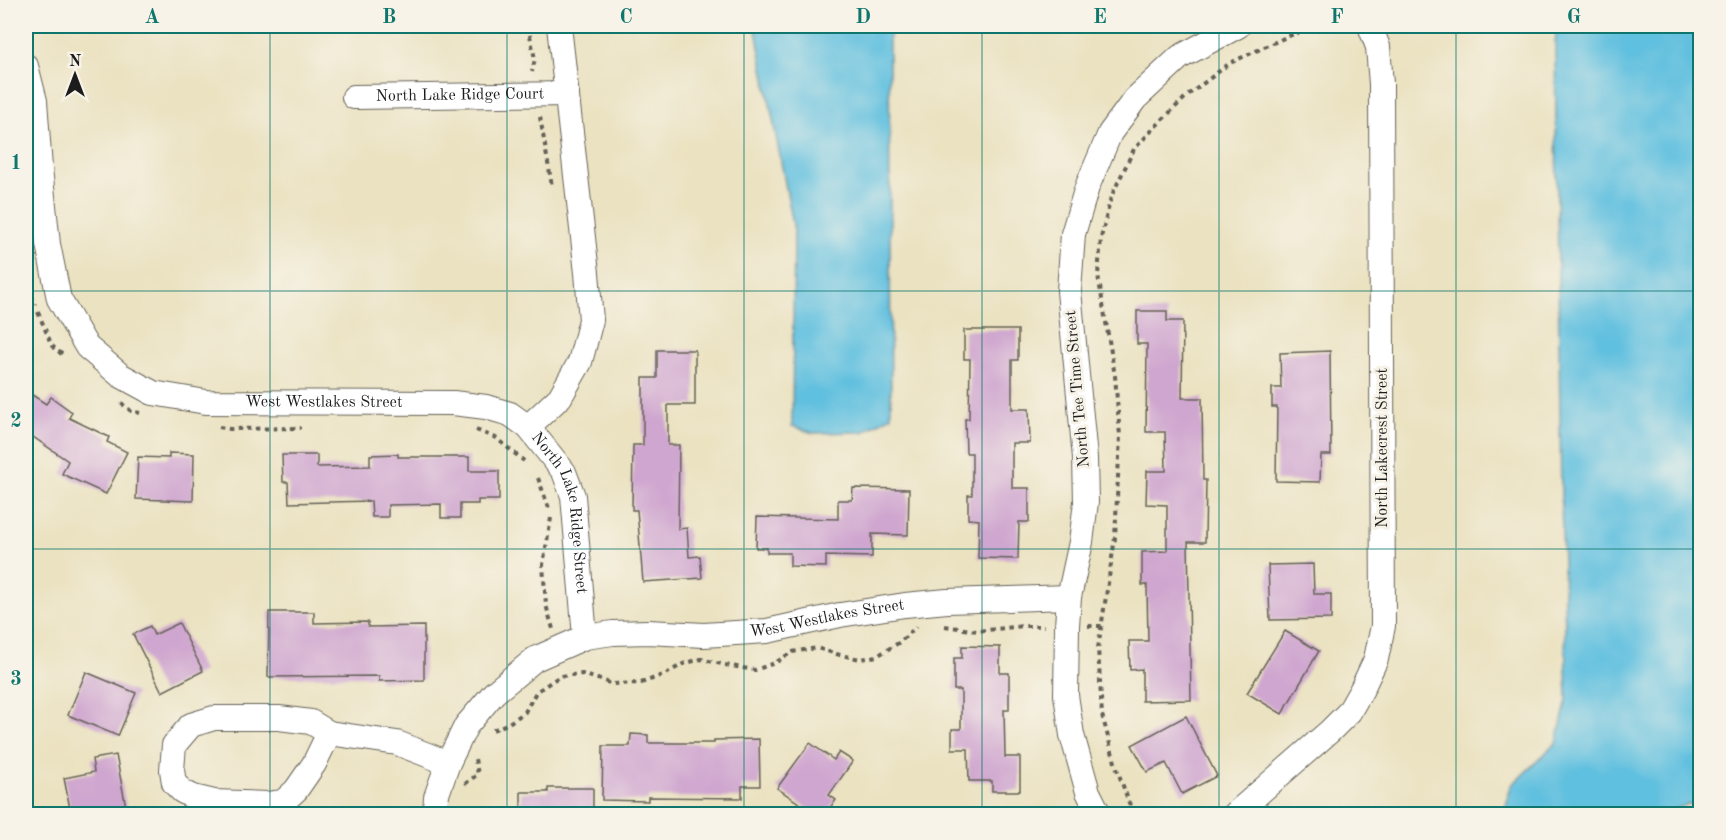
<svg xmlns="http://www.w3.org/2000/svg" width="1726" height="840" font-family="'Old Standard TT',serif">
<rect width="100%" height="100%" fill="#f7f3e8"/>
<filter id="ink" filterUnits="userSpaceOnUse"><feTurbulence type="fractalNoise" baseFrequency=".0167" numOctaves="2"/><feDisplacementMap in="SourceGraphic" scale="12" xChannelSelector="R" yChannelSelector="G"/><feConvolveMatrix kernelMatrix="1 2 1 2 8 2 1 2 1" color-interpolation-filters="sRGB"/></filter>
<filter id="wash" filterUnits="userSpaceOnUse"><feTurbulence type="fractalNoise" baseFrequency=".008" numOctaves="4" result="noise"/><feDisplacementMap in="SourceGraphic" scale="24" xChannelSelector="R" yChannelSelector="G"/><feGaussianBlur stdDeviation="1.35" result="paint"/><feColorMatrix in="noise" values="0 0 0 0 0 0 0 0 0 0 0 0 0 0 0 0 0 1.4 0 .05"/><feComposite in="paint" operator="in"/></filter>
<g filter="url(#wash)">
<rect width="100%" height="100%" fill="#ebe2c1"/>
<!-- water -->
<g fill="#61c0df" stroke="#3e6e7e" stroke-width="1.5">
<path d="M755 26H889L891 416 863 432 813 433 792 426 794 230Z"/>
<path d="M1557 26H1700V805H1687L1661 814H1504L1511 786 1557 742 1567 699 1561 498 1555 43Z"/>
</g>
<g id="blocks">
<!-- building -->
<g fill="#cfa6cf">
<path d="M1137 311H1167V321H1183L1182 398H1202L1203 480H1206L1205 542H1188L1191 700 1142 701V669L1130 670 1129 641H1148L1147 585H1142V552L1167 551V505L1146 504 1147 471H1166L1165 432H1146L1147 344H1137Z"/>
<path d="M964 330H1018V360H1012V409H1029L1030 443H1012V488H1029V522H1019L1018 559 978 558 979 520 968 519V495H972V453H966L965 419H969L970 359H964Z"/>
<path d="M657 350H695V405H668V445H679L678 529 687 528 689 557 700 556 702 578 643 582 637 510H632L633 445H643V378H657Z"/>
<path d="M1330 351 1331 455H1321L1320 482 1276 481 1277 407H1272V388H1281L1280 353Z"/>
<path d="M26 391 46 404 51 397 72 412 69 418 109 437 107 442 127 452 106 494 62 474 68 461 26 432Z"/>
<path d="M169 453 194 454 193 501 136 499 138 457 169 458Z"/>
<path d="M398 454V457H469V471H499V500H478V504H460V518H441V504L388 505V517H372L371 501 289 503 288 482H283L282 455H317V467L370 466V455Z"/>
<path d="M853 488 909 489 908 535 872 534V557L826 556V567L790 566V553H767V548H756L757 517 838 519V500H852Z"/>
<path d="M1313 564 1314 594H1331V619L1270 620 1268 565Z"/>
<path d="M269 612H314V623L368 622V627L424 626V680L379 681V676L268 677Z"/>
<path d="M179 623 203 671 162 692 133 634 150 626 154 635Z"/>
<path d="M1285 631 1319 651 1282 714 1247 693Z"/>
<path d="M962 646 1000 647V673H1009V710H1004L1005 757H1020V791H992V781H969L968 749H952V729H961V690H954V658H962Z"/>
<path d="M86 672 136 693 118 736 68 715Z"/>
<path d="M1186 716 1217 776 1182 794 1166 763 1147 772 1132 745Z"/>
<path d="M631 734 648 735V743H714V740L759 739 760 786H742V798L648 797V801L602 800 603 746H630Z"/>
<path d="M810 743 834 760 839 752 853 761 829 795 836 800 825 814H815L777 788Z"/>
<path d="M116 755 127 812 115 814H71L64 778 94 772 92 759Z"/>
<path d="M548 788H593V814H521V792H548Z"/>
</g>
</g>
</g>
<g filter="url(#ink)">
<use href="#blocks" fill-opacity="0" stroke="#646156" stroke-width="1.5"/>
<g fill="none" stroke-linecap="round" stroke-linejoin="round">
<!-- street casing -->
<g stroke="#646156" stroke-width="26">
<g id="street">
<path id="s1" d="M26 66 35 101 40 168 48 244 59 299 87 347 120 375 153 393 206 402 453 403 486 407 510 414 528 427 564 472 573 496 585 637"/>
<path id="s2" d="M354 97 567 94"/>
<path d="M528 427 560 397 580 362 591 320 587 273 559 26"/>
<path d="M214 718H279L311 722 329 733 314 764 296 790 283 802 268 804 214 802 193 797 182 791 174 783 172 770 174 745 191 725Z"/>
<path d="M329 733 397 743 448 763"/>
<path id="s3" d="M435 814 436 797 448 763 466 726 494 693 535 659 585 637 613 633 648 632 704 635 767 631 840 615 905 605 947 601 1069 597"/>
<path d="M1099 814 1088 792 1072 735 1066 695 1067 626 1069 597 1081 542 1086 502 1085 458 1069 291 1073 234 1087 187 1110 133 1135 99 1180 57 1238 26"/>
<path d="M1235 814 1330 731 1349 712 1362 689 1376 659 1383 626 1381 84 1378 47 1370 26"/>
</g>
</g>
<!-- path -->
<g stroke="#646156" stroke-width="4" stroke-dasharray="4.5 4.5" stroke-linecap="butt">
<path d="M528 26 535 59 532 72"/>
<path d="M540 117 552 186"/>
<path d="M26 269 27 284 35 305"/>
<path d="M38 312 52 346 64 356"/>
<path d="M121 403 131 411 140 413"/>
<path d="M219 427 230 429 301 428"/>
<path d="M476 430 496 438 524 461"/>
<path d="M538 478 550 511"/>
<path d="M551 518 543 565 546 605 553 629"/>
<path d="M945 626 977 631 1023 626H1044"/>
<path d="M1088 626H1102"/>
<path d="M493 730 509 723 525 712 536 692 560 676 582 674 613 684 641 683 666 674 683 664 701 659 725 665 755 670 775 663 792 652 817 648 840 655 861 659 877 656 900 642 916 627"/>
<path d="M465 784 478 774 475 759"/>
<path d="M1133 814 1116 766 1102 715 1098 648 1115 538 1120 436 1115 376 1098 275 1101 238 1111 197 1134 149 1160 122 1188 95 1230 63 1286 37 1318 26"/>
</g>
<!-- street -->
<use href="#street" stroke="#fff" stroke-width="24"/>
</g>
</g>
<!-- grid -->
<path fill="none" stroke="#0f766e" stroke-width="1.5" stroke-opacity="0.55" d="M270 26V814M507 26V814M744 26V814M982 26V814M1219 26V814M1456 26V814M26 291H1700M26 549H1700"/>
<g text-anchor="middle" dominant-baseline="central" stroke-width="6" stroke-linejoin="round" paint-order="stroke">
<!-- street labels -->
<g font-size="16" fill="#1c1c1c" stroke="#f7f3e8">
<text stroke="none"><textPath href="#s2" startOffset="106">North Lake Ridge Court</textPath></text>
<text transform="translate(1078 389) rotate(-95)">North Tee Time Street</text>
<text stroke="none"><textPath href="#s1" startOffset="544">West Westlakes Street</textPath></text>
<text transform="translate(1383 448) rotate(-90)">North Lakecrest Street</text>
<text stroke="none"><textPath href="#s1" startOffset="849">North Lake Ridge Street</textPath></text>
<text stroke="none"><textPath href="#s3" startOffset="489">West Westlakes Street</textPath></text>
</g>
</g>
<!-- margin -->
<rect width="1726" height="840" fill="none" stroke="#f7f3e8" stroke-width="66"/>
<!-- north arrow -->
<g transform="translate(75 75)" stroke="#f7f3e8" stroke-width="4.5" paint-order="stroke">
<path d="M0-4.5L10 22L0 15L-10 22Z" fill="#1c1c1c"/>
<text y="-9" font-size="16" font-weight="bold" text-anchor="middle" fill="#1c1c1c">N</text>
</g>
<rect x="33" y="33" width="1660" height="774" fill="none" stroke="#0f766e" stroke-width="2"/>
<g font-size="20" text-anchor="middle" font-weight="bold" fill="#0f766e">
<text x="152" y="23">A</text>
<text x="389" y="23">B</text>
<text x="626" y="23">C</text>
<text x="863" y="23">D</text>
<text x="1100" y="23">E</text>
<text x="1337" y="23">F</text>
<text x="1574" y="23">G</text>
<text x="16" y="169">1</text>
<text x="16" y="427">2</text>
<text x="16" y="685">3</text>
</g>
</svg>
